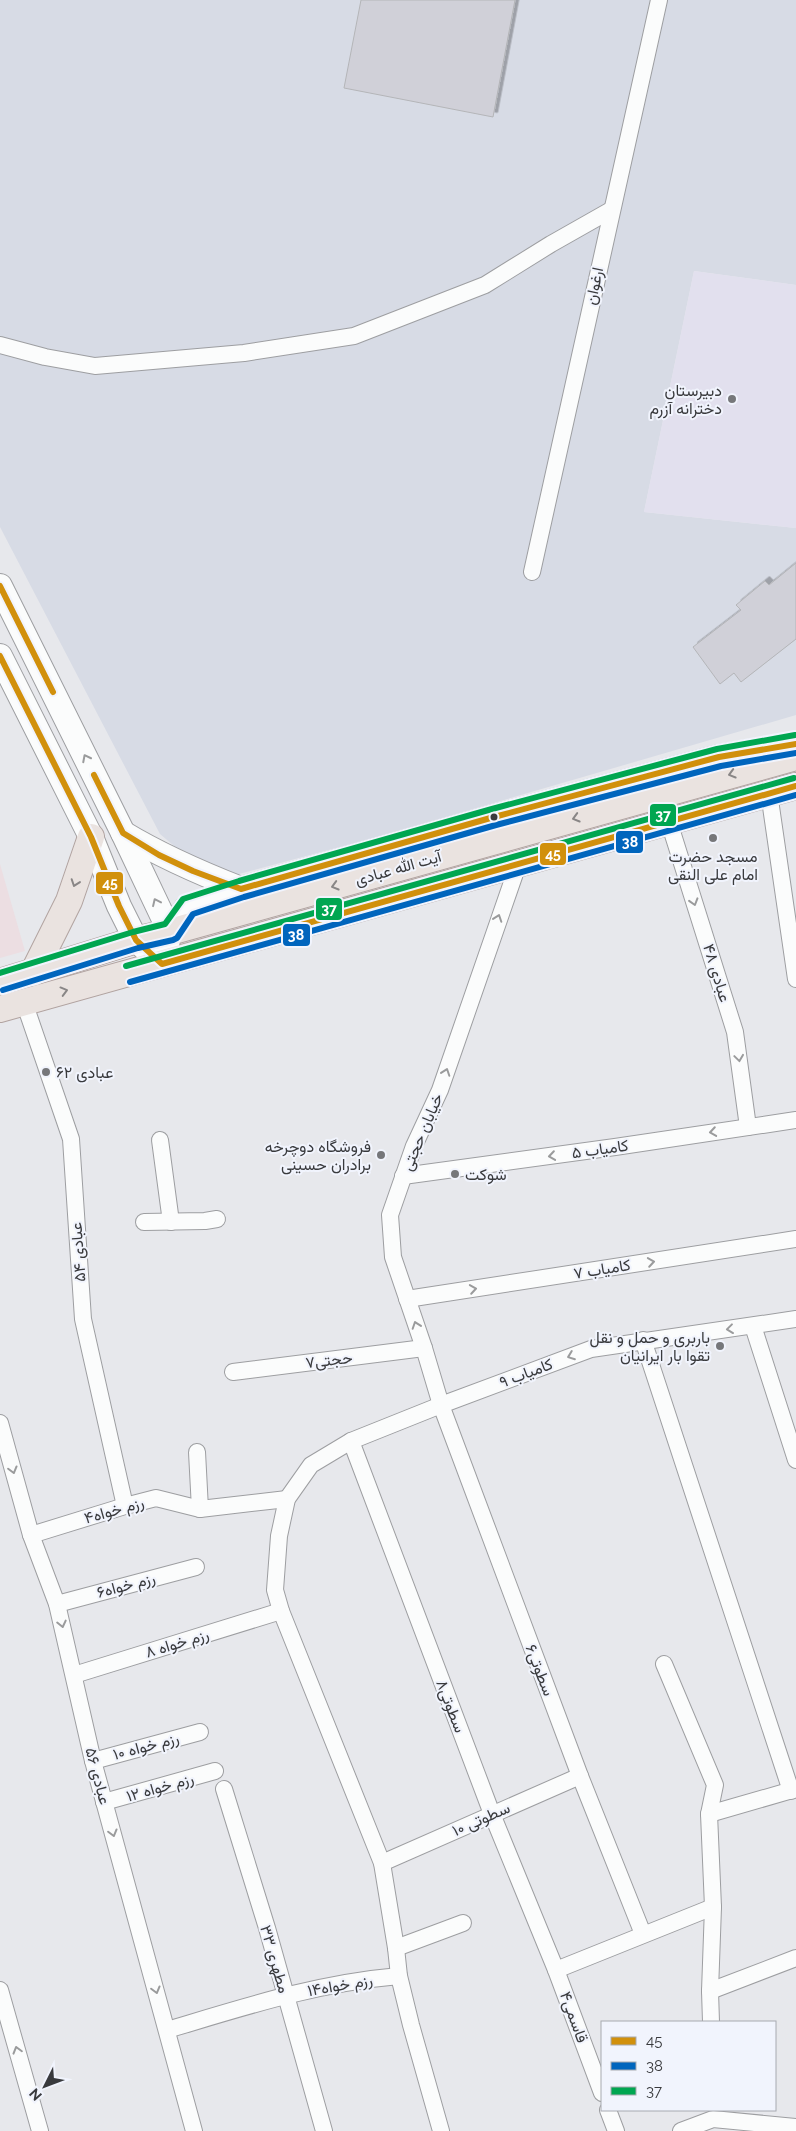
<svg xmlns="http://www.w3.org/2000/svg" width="796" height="2131" font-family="Raleway,Vazirmatn,sans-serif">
<defs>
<filter id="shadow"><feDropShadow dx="4.5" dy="-4.5" stdDeviation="0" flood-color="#0004"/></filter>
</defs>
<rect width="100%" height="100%" fill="#e7e8ec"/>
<!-- built -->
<path fill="#d7dbe5" d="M0 0H796V285L694 271 644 512 796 528V715L377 837 239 874 220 872 180 851 160 834 0 527Z"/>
<!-- education -->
<path fill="#e2e0ee" d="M694 271 796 285V528L644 512Z"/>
<!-- medical -->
<path fill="#ecdee2" d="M0 864 25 951 0 958Z"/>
<!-- building -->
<g fill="#d0d0d8" stroke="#b4b5b8" filter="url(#shadow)">
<path d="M361 0H515L493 117 344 88Z"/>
<path d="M796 563V639L741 682 734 673 720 684 693 647 741 610 736 605 765 581 769 585Z"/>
</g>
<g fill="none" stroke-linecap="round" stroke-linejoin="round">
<!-- minor casing -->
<g stroke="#9d9ea1" stroke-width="18">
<g id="minor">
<path d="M0 345 45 357 95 366 244 353 354 336 485 285 551 244 611 210"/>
<path d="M532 572 659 0"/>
<path d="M769 793 796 979"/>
<path d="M669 822 735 1032 748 1127"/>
<path d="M519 862 440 1090 414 1146 390 1215 393 1257 424 1348 441 1405 580 1776 643 1934"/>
<path d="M24 1002 71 1139 83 1319 125 1506"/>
<path d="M160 1140 171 1222"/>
<path d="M403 1176 615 1147 796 1120"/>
<path d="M144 1222 205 1221 217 1219"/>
<path d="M407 1299 796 1239"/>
<path d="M753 1326 796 1460"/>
<path d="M643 1340 791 1791"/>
<path d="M233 1372 424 1348"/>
<path d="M0 1423 31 1535 57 1604 93 1761 194 2131"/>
<path d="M351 1441 492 1814 556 1970 602 2093"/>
<path d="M197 1452 200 1509"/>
<path d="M31 1535 125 1506 156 1498 200 1509 287 1499"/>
<path d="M57 1604 196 1567"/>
<path d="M664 1664 715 1785 709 1814 713 1907 710 1991 711 2022"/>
<path d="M74 1675 281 1611"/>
<path d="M93 1761 200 1732"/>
<path d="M224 1789 267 1928 324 2131"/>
<path d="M104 1802 215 1771"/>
<path d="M709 1814 796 1789"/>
<path d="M382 1863 580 1776"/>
<path d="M396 1948 463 1923"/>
<path d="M556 1970 713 1907"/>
<path d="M0 1990 40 2131"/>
<path d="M710 1991 796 1958"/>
<path d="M167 2030C244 2007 317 1983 399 1976"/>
<path d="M608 2110 616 2131"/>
<path d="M441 2131 411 2025 399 1976 396 1948 382 1863 281 1611 275 1590 279 1536 287 1499 311 1465 351 1441 441 1405 591 1349 796 1319"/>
<path d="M681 2131 713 2119 796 2127"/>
</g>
</g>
<!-- secondary casing -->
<g stroke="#9d9ea1" stroke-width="26">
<g id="secondary">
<path d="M0 586 123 833 170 932 162 964 136 940 119 906 91 837 0 656"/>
<path d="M123 833C161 856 200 873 241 889"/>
<path d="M170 932 187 907 241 889 494 817 719 757 796 744"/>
</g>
</g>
<!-- primary casing -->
<g stroke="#b1a3a0" stroke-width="28">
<g id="primary">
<path d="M33 973 69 901 91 837"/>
<path d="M0 982 136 940 170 932 796 757"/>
<path d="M0 1009 796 786"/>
</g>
</g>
<!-- minor -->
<use href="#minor" stroke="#fbfcfc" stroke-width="16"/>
<!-- secondary -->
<use href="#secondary" stroke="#fbfcfc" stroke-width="24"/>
<!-- primary -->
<use href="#primary" stroke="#eae3e0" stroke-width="26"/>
<!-- bus-1 casing -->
<g stroke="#f1f4fd" stroke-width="10">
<g id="bus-1">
<path d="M0 586 53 692"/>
<path d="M0 656 91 837 119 906 136 940 162 964 796 786"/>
<path d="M94 775 123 833 159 855 193 871 241 889 494 817 719 757 796 744"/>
</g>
</g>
<!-- bus-2 casing -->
<g stroke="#f1f4fd" stroke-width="10">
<g id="bus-2">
<path d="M130 982 796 795"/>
<path d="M3 990 138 948 173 940 177 938 193 914 244 897 496 825 721 766 796 753"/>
</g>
</g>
<!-- bus-3 casing -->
<g stroke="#f1f4fd" stroke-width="10">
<g id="bus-3">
<path d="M126 966 794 778"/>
<path d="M0 973 133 932 165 924 183 899 239 881 492 809 717 749 795 735"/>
</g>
</g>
<!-- bus-1 -->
<use href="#bus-1" stroke="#d1900c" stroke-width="6"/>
<!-- bus-2 -->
<use href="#bus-2" stroke="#0065bd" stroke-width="6"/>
<!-- bus-3 -->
<use href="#bus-3" stroke="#00a651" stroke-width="6"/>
</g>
<!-- one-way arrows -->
<defs><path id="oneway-chevron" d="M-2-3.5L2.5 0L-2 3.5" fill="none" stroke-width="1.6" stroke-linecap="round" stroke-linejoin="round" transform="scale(1.25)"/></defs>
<g stroke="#9a9b9c">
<use href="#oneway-chevron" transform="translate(86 758) rotate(-117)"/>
<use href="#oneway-chevron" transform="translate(156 902) rotate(-115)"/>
<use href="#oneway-chevron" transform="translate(694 902) rotate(73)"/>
<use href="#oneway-chevron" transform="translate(498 918) rotate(-71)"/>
<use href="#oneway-chevron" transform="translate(739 1058) rotate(82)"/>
<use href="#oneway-chevron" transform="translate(446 1072) rotate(-71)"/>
<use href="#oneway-chevron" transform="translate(713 1132) rotate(171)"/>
<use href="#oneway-chevron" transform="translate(552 1156) rotate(172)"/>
<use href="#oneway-chevron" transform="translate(651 1262) rotate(-9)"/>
<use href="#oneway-chevron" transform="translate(473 1289) rotate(-9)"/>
<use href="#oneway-chevron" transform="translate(416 1325) rotate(-109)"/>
<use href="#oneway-chevron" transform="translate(730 1329) rotate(173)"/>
<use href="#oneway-chevron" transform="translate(571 1356) rotate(159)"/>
<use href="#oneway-chevron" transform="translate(13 1470) rotate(75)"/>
<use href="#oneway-chevron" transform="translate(62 1624) rotate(77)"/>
<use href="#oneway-chevron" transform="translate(113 1833) rotate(75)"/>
<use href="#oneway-chevron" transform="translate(156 1990) rotate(75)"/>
<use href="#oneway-chevron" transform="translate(17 2050) rotate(-106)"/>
</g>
<g stroke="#898686">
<use href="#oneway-chevron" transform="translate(732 774) rotate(164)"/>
<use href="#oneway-chevron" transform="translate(576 818) rotate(164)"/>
<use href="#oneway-chevron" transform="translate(75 883) rotate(109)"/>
<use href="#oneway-chevron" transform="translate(335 886) rotate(164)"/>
<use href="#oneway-chevron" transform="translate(64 991) rotate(-15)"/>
</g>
<!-- markers -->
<g fill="#76777a" stroke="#f1f4fd" stroke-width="2">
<circle cx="732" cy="399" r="5"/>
<circle cx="713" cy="838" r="5"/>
<circle cx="46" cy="1072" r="5"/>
<circle cx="381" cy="1155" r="5"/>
<circle cx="455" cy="1174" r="5"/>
<circle cx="720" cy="1346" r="5"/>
</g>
<circle fill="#393a3d" stroke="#f1f4fd" stroke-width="2" cx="494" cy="817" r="4.5"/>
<g text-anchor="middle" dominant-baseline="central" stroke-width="4" stroke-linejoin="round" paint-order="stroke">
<!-- street labels -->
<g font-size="16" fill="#393a3d" stroke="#f1f4fd">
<text transform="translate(594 286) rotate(-78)">ارغوان</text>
<text transform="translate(398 868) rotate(-16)">آیت الله عبادی</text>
<text transform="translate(717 973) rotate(73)">عبادی ۴۸</text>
<text transform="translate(422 1132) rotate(-67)">خیابان حجتی</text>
<text transform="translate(600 1149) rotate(-8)">کامیاب ۵</text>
<text transform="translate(78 1252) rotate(-94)">عبادی ۵۴</text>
<text transform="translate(602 1269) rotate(-9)">کامیاب ۷</text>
<text transform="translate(329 1360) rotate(-7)">حجتی۷</text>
<text transform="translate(526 1373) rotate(-21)">کامیاب ۹</text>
<text transform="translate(114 1510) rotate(-16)">رزم خواه۴</text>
<text transform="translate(126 1585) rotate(-15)">رزم خواه۶</text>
<text transform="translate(177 1643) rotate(-17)">رزم خواه ۸</text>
<text transform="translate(540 1670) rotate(69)">سطوتی۶</text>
<text transform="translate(451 1706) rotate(69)">سطوتی۸</text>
<text transform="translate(146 1746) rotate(-15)">رزم خواه ۱۰</text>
<text transform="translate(98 1776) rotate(75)">عبادی ۵۶</text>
<text transform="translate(160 1787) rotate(-16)">رزم خواه ۱۲</text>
<text transform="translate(481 1819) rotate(-24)">سطوتی ۱۰</text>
<text transform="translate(275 1959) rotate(74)">مطهری ۳۳</text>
<text transform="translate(340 1985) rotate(-10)">رزم خواه۱۴</text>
<text transform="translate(574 2017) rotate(70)">قاسمی۴</text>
</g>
<!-- poi labels -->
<g font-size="16" fill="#393a3d" stroke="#f1f4fd" text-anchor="end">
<text x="722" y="390">دبیرستان<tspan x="722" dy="18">دخترانه آزرم</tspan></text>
<text x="713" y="856" text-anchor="middle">مسجد حضرت<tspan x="713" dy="18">امام علی النقی</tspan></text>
<text x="56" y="1072" text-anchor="start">عبادی ۶۲</text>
<text x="371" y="1146">فروشگاه دوچرخه<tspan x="371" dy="18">برادران حسینی</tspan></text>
<text x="465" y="1174" text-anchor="start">شوكت</text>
<text x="710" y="1337">باربری و حمل و نقل<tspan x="710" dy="18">تقوا بار ایرانیان</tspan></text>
</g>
</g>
<g stroke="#f1f4fd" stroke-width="2">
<rect x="649" y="803" width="28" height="24" rx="5" fill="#00a651"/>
<rect x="615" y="830" width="29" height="24" rx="5" fill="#0065bd"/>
<rect x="539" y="842" width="28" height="24" rx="5" fill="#d1900c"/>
<rect x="95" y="871" width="29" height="24" rx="5" fill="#d1900c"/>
<rect x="315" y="897" width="28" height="24" rx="5" fill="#00a651"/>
<rect x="282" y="923" width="29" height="24" rx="5" fill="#0065bd"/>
</g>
<g font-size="14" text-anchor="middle" font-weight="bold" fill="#fff">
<text x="663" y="820">37</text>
<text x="630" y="847">38</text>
<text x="553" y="859">45</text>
<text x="110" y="888">45</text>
<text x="329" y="914">37</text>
<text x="296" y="940">38</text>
</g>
<!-- legend -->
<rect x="601" y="2021" width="175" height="90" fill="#f1f4fd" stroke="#a7aab0"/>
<rect x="611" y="2037" width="25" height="8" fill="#d1900c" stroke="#a7aab0"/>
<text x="646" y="2046" font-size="15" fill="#393a3d">45</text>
<rect x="611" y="2062" width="25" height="8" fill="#0065bd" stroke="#a7aab0"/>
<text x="646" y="2071" font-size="15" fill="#393a3d">38</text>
<rect x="611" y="2087" width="25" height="8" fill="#00a651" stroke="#a7aab0"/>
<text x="646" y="2096" font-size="15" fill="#393a3d">37</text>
<!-- north arrow -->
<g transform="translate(45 2086) rotate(228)" stroke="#f1f4fd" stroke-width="4" paint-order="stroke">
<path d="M0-4L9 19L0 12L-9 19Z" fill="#393a3d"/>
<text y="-8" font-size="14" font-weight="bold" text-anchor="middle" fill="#393a3d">N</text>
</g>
</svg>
